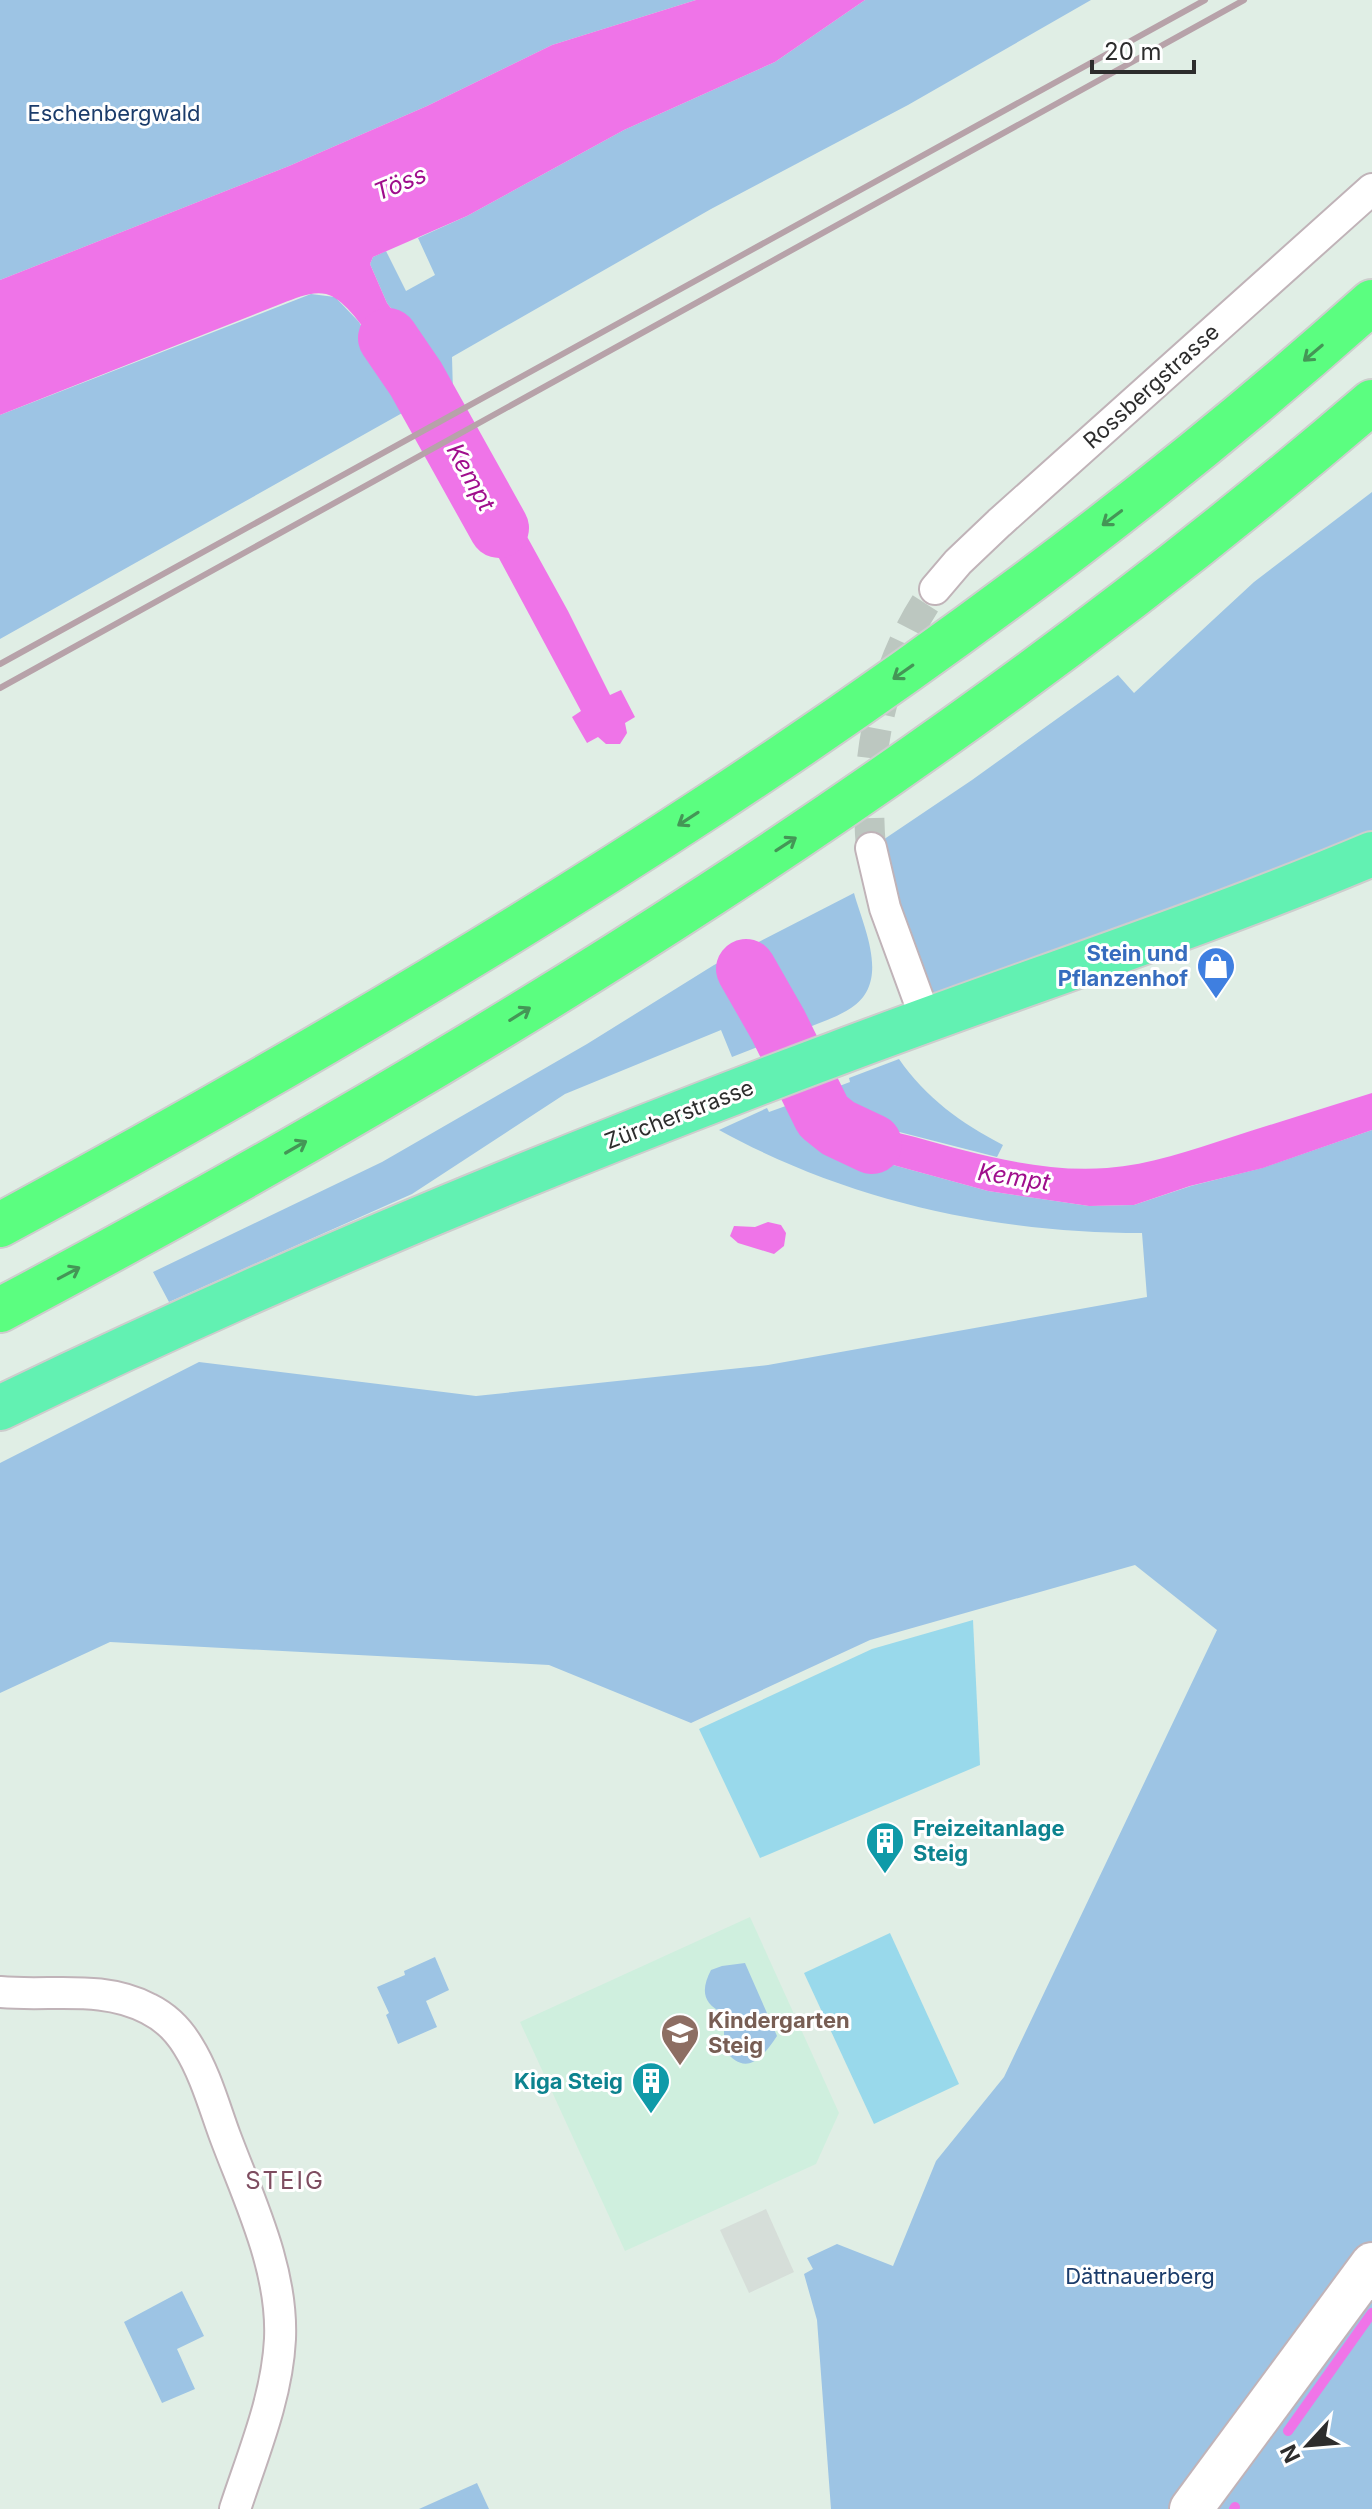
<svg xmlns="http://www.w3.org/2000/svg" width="1372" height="2509" font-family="Inter,sans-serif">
<rect width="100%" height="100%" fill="#e0eee5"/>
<!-- education -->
<path fill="#cfefde" d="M750 1917 839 2113 816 2164 625 2251 520 2022Z"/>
<!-- green -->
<g fill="#9dc4e4">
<path d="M0 0H696L552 45 427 106 289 166 0 280Z"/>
<path d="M865 0H1091L908 105 711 209 452 357 453 393 447 396 429 358 387 303 370 264 373 257 386 251 406 291 435 275 418 238 467 216 624 130 775 62Z"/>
<path d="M311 294 335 297 359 322 414 415 408 418 404 412 0 639V415Z"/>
<path d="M1372 492V854L926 1020 871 848 972 780 1118 675 1134 693 1254 582Z"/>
<path d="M854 893C864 929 891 982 851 1008 836 1018 816 1024 799 1031L785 1003 742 972 739 981 768 1043 732 1057 721 1030 565 1094 412 1194 169 1302 153 1272 382 1162 587 1044 714 965Z"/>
<path d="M899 1059C926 1098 961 1123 1003 1145L997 1157 872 1125 839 1109 826 1091 850 1082 849 1078Z"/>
<path d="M794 1103 806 1125 820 1138 853 1154 988 1191 1089 1206 1134 1205 1191 1186 1262 1168 1372 1130V2509H831L817 2320 804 2274 813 2269 807 2258 837 2244 893 2266 936 2161 1004 2077 1217 1630 1135 1565 870 1640 691 1723 549 1665 110 1642 0 1693V1463L199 1362 476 1396 768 1365 1147 1297 1142 1233C995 1233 848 1201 719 1130L767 1108 769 1112Z"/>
<path d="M435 1957 449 1990 426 2001 437 2027 398 2044 386 2015 389 2013 377 1987 405 1975 404 1971Z"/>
<path d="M745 1963 777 2036C763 2057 746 2079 724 2049V2029L728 2024 723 2013C702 2004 701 1989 711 1970L722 1966Z"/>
<path d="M182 2291 204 2336 177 2349 195 2389 162 2403 124 2322Z"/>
<path d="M477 2483 489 2509H419Z"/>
</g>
<!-- pitch -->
<g fill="#99d9eb">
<path d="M973 1620 980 1765 760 1858 699 1729 872 1649Z"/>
<path d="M890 1933 959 2084 874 2124 804 1973Z"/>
</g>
<!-- plaza -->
<path fill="#d6ded9" d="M766 2209 794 2272 749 2293 720 2230Z"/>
<!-- water -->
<g fill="#ef74e8">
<path d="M696 0H865L775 62 624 130 467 216 373 257 370 264 387 303 429 358 447 396 414 415C398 386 358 302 326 294 311 291 297 298 283 303L0 415V280L289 166 427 106 552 45Z"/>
<path d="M476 444 568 611 610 695 621 690 635 717 625 723 627 733 620 744H606L598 737 587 743 572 717 581 711 494 549 442 463Z"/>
<path d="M748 967 763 970C775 991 788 1009 799 1031L768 1043 739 981 742 972Z"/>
<path d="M826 1091C841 1122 884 1129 915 1137 976 1154 1043 1173 1107 1168 1150 1165 1191 1150 1232 1137 1279 1122 1325 1108 1372 1093V1130L1263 1168 1190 1186 1134 1205 1089 1206 988 1191 853 1154 820 1138 806 1125 794 1103Z"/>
<path d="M768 1222 781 1225 786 1233 784 1246 774 1254 738 1243 730 1236 734 1226 755 1227Z"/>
</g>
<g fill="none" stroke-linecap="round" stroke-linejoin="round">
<!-- stream -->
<g stroke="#ef74e8" stroke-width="10">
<path d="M1288 2431 1372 2313"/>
<path d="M1234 2509 1235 2507"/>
</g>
<!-- river -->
<g stroke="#ef74e8" stroke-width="60">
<path d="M388 338 416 379 499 528"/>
<path d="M746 969 778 1025 823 1116 838 1128 872 1144"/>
</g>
<!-- minor-tunnel -->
<path stroke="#bcc7c0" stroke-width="30" stroke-dasharray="30 15" stroke-linecap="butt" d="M871 848C863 758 882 663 935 589"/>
<!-- minor casing -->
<g stroke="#c0b3b8" stroke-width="34">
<g id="minor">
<path d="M935 589 958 562 999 523 1372 189"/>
<path d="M871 848 885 908 926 1020"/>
<path d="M0 1992C50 1997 102 1984 149 2009 165 2017 179 2031 188 2046 205 2073 214 2106 225 2136 249 2200 283 2269 280 2339 277 2398 253 2454 235 2509"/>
</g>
</g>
<!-- secondary casing -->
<g stroke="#c0b3b8" stroke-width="46">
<path id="secondary" d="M1191 2509 1372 2264"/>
</g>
<!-- primary casing -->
<g stroke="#cdcdcd" stroke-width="48">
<path id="primary" d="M0 1408C272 1276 552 1160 835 1054 1014 986 1196 928 1372 854"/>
</g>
<!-- motorway casing -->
<g stroke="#cdcdcd" stroke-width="48">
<g id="motorway">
<path d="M0 1225C484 963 960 670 1372 302"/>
<path d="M0 1310C485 1053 955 760 1372 402"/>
</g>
</g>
<!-- minor -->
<use href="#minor" stroke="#fff" stroke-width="30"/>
<!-- secondary -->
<use href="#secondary" stroke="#fff" stroke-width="42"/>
<!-- primary -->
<use href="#primary" stroke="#62f1b2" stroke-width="44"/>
<!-- motorway -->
<use href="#motorway" stroke="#5bfe80" stroke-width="44"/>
<!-- rail -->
<g stroke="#b7a2a9" stroke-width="6">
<path d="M0 664 1205 0"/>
<path d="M0 688 1244 0"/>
</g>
</g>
<!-- one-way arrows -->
<defs><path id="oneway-shaft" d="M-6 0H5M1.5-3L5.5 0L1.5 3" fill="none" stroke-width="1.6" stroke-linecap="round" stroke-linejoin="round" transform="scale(2)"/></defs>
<g stroke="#449656">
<use href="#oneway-shaft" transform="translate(1313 353) rotate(140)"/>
<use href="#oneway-shaft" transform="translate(1112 518) rotate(143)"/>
<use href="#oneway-shaft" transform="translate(903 672) rotate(145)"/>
<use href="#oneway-shaft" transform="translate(688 819) rotate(147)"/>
<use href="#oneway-shaft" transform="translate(786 844) rotate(-33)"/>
<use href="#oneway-shaft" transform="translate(520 1014) rotate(-32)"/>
<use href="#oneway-shaft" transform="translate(296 1147) rotate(-30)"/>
<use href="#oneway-shaft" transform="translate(69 1273) rotate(-28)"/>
</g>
<!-- icons -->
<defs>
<g id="shop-pin" transform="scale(2)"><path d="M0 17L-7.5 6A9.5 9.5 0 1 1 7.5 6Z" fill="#3f7fe0" stroke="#fff"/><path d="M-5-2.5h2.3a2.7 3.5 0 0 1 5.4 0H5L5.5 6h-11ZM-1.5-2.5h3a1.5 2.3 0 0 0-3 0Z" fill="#fff"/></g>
<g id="building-pin" transform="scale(2)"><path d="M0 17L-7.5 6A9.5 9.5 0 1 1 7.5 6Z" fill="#0f9aa8" stroke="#fff"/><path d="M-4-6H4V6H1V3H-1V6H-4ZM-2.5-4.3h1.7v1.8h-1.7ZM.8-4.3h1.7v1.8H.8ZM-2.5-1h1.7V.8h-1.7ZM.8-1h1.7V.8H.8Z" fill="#fff"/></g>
<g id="school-pin" transform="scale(2)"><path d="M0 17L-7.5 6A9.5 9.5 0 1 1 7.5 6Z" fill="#8d6e63" stroke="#fff"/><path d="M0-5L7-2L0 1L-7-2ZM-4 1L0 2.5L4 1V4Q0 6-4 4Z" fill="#fff"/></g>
</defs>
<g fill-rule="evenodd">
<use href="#shop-pin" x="1216" y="966"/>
<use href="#building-pin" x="885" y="1841"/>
<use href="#school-pin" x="680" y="2033"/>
<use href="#building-pin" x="651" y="2081"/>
</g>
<g text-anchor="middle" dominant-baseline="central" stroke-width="6" stroke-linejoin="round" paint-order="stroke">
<!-- park labels -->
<g font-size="22" fill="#1b3c6b" stroke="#fff">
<text x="114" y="113">Eschenbergwald</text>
<text x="1140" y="2276">Dättnauerberg</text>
</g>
<!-- street labels -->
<g font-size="22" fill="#2d2d2d" stroke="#fff">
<text transform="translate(1151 386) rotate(-42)">Rossbergstrasse</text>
<text transform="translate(679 1114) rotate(-21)">Zürcherstrasse</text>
</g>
<!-- shop labels -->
<g font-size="22" font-weight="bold" fill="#366cbe" stroke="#fff" text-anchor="end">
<text x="1188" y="953">Stein und<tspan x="1188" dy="25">Pflanzenhof</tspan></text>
</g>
<!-- culture labels -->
<g font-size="22" font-weight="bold" fill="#0d838f" stroke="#fff" text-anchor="start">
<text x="913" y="1828">Freizeitanlage<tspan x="913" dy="25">Steig</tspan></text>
<text x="623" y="2081" text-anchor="end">Kiga Steig</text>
</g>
<!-- education labels -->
<g font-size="22" font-weight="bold" fill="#785e54" stroke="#fff" text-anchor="start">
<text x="708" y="2020">Kindergarten<tspan x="708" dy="25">Steig</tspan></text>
</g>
<!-- water labels -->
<g font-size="24" font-style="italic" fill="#9f0e8c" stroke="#fff">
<text transform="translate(400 183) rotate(-22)">Töss</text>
<text transform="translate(471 477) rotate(61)">Kempt</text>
<text transform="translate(1014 1177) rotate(9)">Kempt</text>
</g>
<!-- neighbourhood labels -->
<g font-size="24" letter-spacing="2" fill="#7e4d60" stroke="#fff">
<text x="285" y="2180">STEIG</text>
</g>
</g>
<!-- north arrow -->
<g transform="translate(1308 2445) rotate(244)" stroke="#ffffff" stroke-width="6" paint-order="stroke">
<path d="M0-6L14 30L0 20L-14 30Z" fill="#2d2d2d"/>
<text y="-12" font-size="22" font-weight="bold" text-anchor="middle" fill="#2d2d2d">N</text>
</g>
<!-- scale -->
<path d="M1092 60v12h102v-12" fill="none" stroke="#2d2d2d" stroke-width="4"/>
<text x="1104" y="60" font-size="24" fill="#2d2d2d" stroke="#ffffff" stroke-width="6" paint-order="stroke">20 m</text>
</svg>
